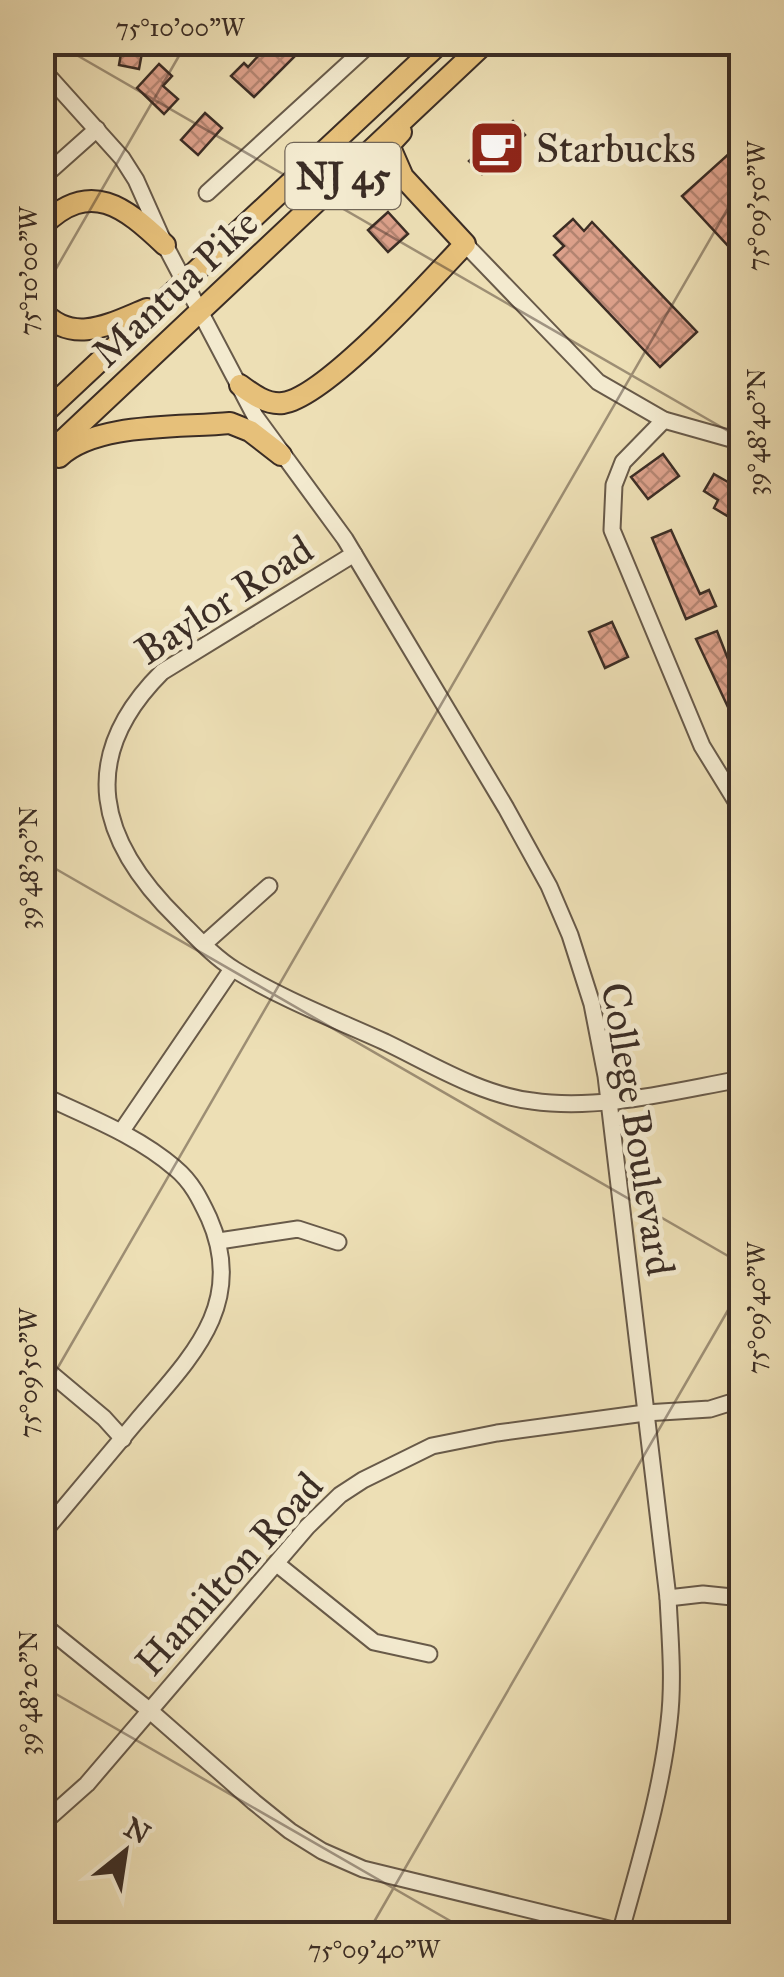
<svg xmlns="http://www.w3.org/2000/svg" width="784" height="1977" font-family="'IM FELL Great Primer',serif">
<defs>
<pattern id="building-cross-hatch" width="8" height="8" patternUnits="userSpaceOnUse" patternTransform="scale(2.5)"><rect width="8" height="8" fill="#dda18b"/><path d="M0 0l8 8M0 8l8-8" fill="none" stroke="#b48471"/></pattern>
</defs>
<rect width="100%" height="100%" fill="#eddfb5"/>
<filter id="stains"><feTurbulence type="fractalNoise" baseFrequency=".002" numOctaves="4"/><feColorMatrix values="0 0 0 0 .2 0 0 0 0 .09 0 0 0 0 .02 0 0 0 .5 -.17"/></filter>
<radialGradient id="worn" r=".72"><stop offset=".6" stop-color="#630" stop-opacity="0"/><stop offset="1" stop-color="#630" stop-opacity=".3"/></radialGradient>
<!-- building -->
<g fill="url(#building-cross-hatch)" stroke="#3b2d25" stroke-width="2.5">
<path d="M123 42H144L139 69 119 65Z"/>
<path d="M271 42H297L303 48 254 97 231 76 244 63 248 67Z"/>
<path d="M159 64 172 76 163 86 178 99 164 114 137 88Z"/>
<path d="M205 113 222 128 198 155 181 140Z"/>
<path d="M513 121 525 135 482 174 469 161Z"/>
<path d="M742 142V261L682 196Z"/>
<path d="M388 212 408 234 388 252 368 230Z"/>
<path d="M573 219 584 231 592 222 697 332 660 367 554 255 564 246 554 236Z"/>
<path d="M663 454 679 476 648 499 631 477Z"/>
<path d="M714 474 728 482 730 477 742 484V495L729 517 714 508 718 500 704 491Z"/>
<path d="M671 530 700 594 709 590 716 606 686 619 652 538Z"/>
<path d="M612 622 628 657 605 668 589 632Z"/>
<path d="M717 631 737 682 742 680V737L696 639Z"/>
</g>
<g fill="none" stroke-linecap="round" stroke-linejoin="round">
<!-- minor casing -->
<g stroke="#685a49" stroke-width="19">
<g id="minor">
<path d="M42 48 48 42"/>
<path d="M42 69 122 158 136 180 165 245 255 416 345 539 506 808 549 886 570 935 592 1004 606 1076 668 1598C670 1639 674 1681 669 1722 661 1795 639 1864 620 1934"/>
<path d="M42 178 97 129"/>
<path d="M207 193 372 42"/>
<path d="M465 244 598 382 664 420 742 442"/>
<path d="M664 420 623 462 614 485 612 530 702 746 742 811"/>
<path d="M354 554 162 672C76 758 98 841 179 920 196 937 214 957 235 970 282 999 334 1019 385 1042 431 1064 481 1095 532 1101 600 1111 674 1091 742 1079"/>
<path d="M204 944 269 886"/>
<path d="M42 1095C88 1117 137 1135 175 1168 192 1182 200 1199 209 1218 248 1306 188 1360 135 1423 104 1460 73 1497 42 1534"/>
<path d="M121 1132 232 969"/>
<path d="M219 1241 298 1229 338 1242"/>
<path d="M42 1366 104 1418 123 1439"/>
<path d="M277 1564 374 1642 429 1654"/>
<path d="M668 1598 703 1594 742 1598"/>
<path d="M42 1624 149 1710 254 1802 290 1831 322 1851 363 1869 621 1932"/>
<path d="M42 1824 87 1784 307 1527 340 1495 363 1480 432 1446 497 1433 645 1413 710 1409 742 1399"/>
</g>
</g>
<!-- major casing -->
<g stroke="#3b2d25" stroke-width="24">
<g id="major">
<path d="M42 226C90 178 125 207 165 245"/>
<path d="M42 311C73 346 112 323 147 309"/>
<path d="M240 385C252 394 267 405 283 403 326 397 432 279 465 244L403 177 389 145 401 132"/>
<path d="M42 415 441 42"/>
<path d="M59 457C96 422 180 428 230 423L250 431 281 455"/>
<path d="M42 460 486 42"/>
</g>
</g>
<!-- minor -->
<use href="#minor" stroke="#f3eacf" stroke-width="15"/>
<!-- major -->
<use href="#major" stroke="#e6c07a" stroke-width="20"/>
</g>
<!-- ticks -->
<path fill="none" stroke="#3b2d25" stroke-width="2.5" stroke-opacity="0.45" d="M54 42 742 439M42 293 187 42M42 861 742 1264M42 1395 742 184M42 1686 473 1934M367 1934 742 1286"/>
<!-- icons -->
<defs>
<g id="cafe-square" transform="scale(2.875)"><rect x="-9" y="-9" width="18" height="18" rx="4" fill="#8f2418" stroke="#f3eacf"/><path d="M-5.5-4.5H6V0H3Q3 3.5 0 3.5H-2.5Q-5.5 3.5-5.5 0ZM3-3.2v2h1.7v-2ZM-6 4.5H4V6H-6Z" fill="#fff"/></g>
</defs>
<g fill-rule="evenodd">
<use href="#cafe-square" x="497" y="148"/>
</g>
<g text-anchor="middle" dominant-baseline="central" stroke-width="10" stroke-linejoin="round" paint-order="stroke">
<!-- shield labels -->
<rect fill="#f3eacf" stroke="#726658" stroke-width="2.5" x="285.5" y="143" width="115" height="66" rx="8"/>
<g font-size="38" font-weight="bold" fill="#3b2d25">
<text x="343" y="176">NJ 45</text>
</g>
<!-- poi labels -->
<g font-size="40" fill="#3b2d25" stroke="#f3eacf" text-anchor="start">
<text x="536" y="148">Starbucks</text>
</g>
<!-- street labels -->
<g font-size="40" fill="#3b2d25" stroke="#f3eacf">
<text transform="translate(175 288) rotate(-43)">Mantua Pike</text>
<text transform="translate(224 600) rotate(-33)">Baylor Road</text>
<text transform="translate(638 1129) rotate(81)">College Boulevard</text>
<text transform="translate(229 1574) rotate(-48)">Hamilton Road</text>
</g>
</g>
<!-- margin -->
<rect width="784" height="1977" fill="none" stroke="#eddfb5" stroke-width="110"/>
<!-- north arrow -->
<g transform="translate(125 1852) rotate(30)" stroke="#f3eacf" stroke-width="8" paint-order="stroke">
<path d="M0-8L18 38L0 25L-18 38Z" fill="#3b2d25"/>
<text y="-15" font-size="28" font-weight="bold" text-anchor="middle" fill="#3b2d25">N</text>
</g>
<rect x="55" y="55" width="674" height="1867" fill="none" stroke="#3b2d25" stroke-width="4"/>
<g font-size="25" text-anchor="middle" fill="#3b2d25">
<text x="180" y="36">75°10'00"W</text>
<text transform="translate(756 206) rotate(-90)" y="9">75°09'50"W</text>
<text transform="translate(28 271) rotate(-90)" y="9">75°10'00"W</text>
<text transform="translate(756 432) rotate(-90)" y="9">39°48'40"N</text>
<text transform="translate(28 868) rotate(-90)" y="9">39°48'30"N</text>
<text transform="translate(756 1308) rotate(-90)" y="9">75°09'40"W</text>
<text transform="translate(28 1373) rotate(-90)" y="9">75°09'50"W</text>
<text transform="translate(28 1693) rotate(-90)" y="9">39°48'20"N</text>
<text x="374" y="1958">75°09'40"W</text>
</g>
<rect width="100%" height="100%" filter="url(#stains)"/>
<rect width="100%" height="100%" fill="url(#worn)"/>
</svg>
